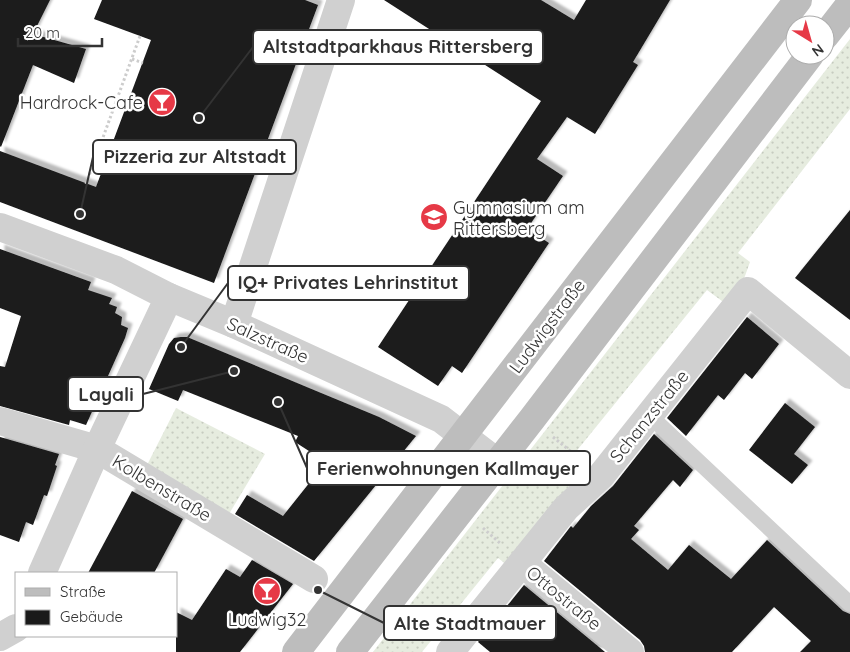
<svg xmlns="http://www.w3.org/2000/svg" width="850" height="652" font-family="Quicksand,sans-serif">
<defs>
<pattern id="grass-dots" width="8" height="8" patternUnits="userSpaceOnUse" patternTransform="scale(1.25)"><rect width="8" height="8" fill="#e6ecdf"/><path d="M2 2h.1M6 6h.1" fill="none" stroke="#c6cbc0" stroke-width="1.8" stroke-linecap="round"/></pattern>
<filter id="shadow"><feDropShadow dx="4.5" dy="-4.5" stdDeviation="1" flood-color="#0004"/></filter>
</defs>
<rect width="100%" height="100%" fill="#fff"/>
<!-- grass -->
<g fill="url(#grass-dots)">
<path d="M850 39V109L738 253 750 262 741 287 726 304 707 290 566 464 579 474 507 565 498 558 422 652H373Z"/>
<path d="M176 408 265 454 229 514 146 467Z"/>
</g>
<!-- building -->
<g fill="#1a1a1a" filter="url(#shadow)">
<path d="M0 0H50L33 34 86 49 74 83 33 65 1 147 0 146Z"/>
<path d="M102 0H305L318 5 214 283 0 202V151L96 187 151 40 94 19Z"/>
<path d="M384 0H541L574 20 586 0H670L633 62 638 65 595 134 567 117 537 159 563 176 527 229 549 243 462 373 452 366 438 386 378 347 541 101Z"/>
<path d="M850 210V320L795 278Z"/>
<path d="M0 249 91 282 88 290 112 298 109 304 117 307 115 313 122 317 121 325 128 328 125 338 86 425 70 420 69 425 0 406V366L5 367 21 316 0 308Z"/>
<path d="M747 317 779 344 752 379 745 373 724 400 718 395 686 436 667 418Z"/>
<path d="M181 337H187L309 388 379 417 416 436 314 561 235 514 247 495 283 516 326 462 295 442 298 436 183 390 178 401 149 389 169 344 174 338Z"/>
<path d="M785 403 815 427 794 454 808 465 792 484 749 450Z"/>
<path d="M654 434 693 470 680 487 673 480 634 526 639 530 631 539 668 570 689 545 731 579 767 540 843 611 850 614V652H800L811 641 774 607 732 652H645L644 646 640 640 544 561 571 526 573 528 591 506 613 486Z"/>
<path d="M0 437 59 454 55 465 57 466 47 496 44 495 33 525 26 522 19 542 0 535Z"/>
<path d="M132 491 183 519 154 573H88Z"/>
<path d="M252 560 293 584 240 652H176V612L192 620 226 569 240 577Z"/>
<path d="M524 585 605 652H490L478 642Z"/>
</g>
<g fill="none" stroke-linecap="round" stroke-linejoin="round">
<!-- path -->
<g stroke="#cdcdcd" stroke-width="3" stroke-dasharray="2.5 2.5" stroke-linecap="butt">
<path d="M132 59 143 63"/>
<path d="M86 184 140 36"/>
<path d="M553 437 579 458"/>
<path d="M483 528 501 544"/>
</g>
<!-- lane -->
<path stroke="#d0d0d0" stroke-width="16" d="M649 415 850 604"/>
<!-- street -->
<g stroke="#d0d0d0" stroke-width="28">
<path d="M0 227 116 270 169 297 234 324 441 419 497 462"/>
<path d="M234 324 341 0"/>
<path d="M0 421 97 449 314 579"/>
<path d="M522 563 630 652"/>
<path d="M42 573 97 449 169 297"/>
<path d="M0 637 16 628"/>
<path d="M450 652 566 508 601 476 748 291 850 375"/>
</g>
<!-- secondary -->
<g stroke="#bdbdbd" stroke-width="28">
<path d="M825 36 850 4"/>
<path d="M296 652 798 0"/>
<path d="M350 652 532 419 810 55"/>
</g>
</g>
<!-- icons -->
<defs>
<g id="bar-disc" transform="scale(1.4375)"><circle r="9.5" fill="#e63946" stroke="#fff"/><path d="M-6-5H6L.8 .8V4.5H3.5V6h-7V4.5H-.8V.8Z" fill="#fff"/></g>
<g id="school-disc" transform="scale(1.4375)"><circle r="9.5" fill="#e63946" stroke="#fff"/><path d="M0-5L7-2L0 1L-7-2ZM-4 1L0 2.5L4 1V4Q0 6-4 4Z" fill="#fff"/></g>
</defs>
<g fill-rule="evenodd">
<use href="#bar-disc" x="162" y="102"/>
<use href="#school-disc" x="434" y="217"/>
<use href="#bar-disc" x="267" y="591"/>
</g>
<g text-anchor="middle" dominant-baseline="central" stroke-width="5" stroke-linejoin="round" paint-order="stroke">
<!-- poi labels -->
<g font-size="18" fill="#333" stroke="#fff" text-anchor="end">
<text x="143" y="102">Hardrock-Cafe</text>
<text x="453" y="207" text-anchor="start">Gymnasium am<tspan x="453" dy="21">Rittersberg</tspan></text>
<text x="267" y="619" text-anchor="middle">Ludwig32</text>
</g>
<!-- street labels -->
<g font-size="18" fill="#333" stroke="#fff">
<text transform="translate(547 326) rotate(-53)">Ludwigstraße</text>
<text transform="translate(268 340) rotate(24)">Salzstraße</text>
<text transform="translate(649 416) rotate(-51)">Schanzstraße</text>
<text transform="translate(162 488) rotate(31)">Kolbenstraße</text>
<text transform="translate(564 598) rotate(39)">Ottostraße</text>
</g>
</g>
<!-- callouts -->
<path fill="none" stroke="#333" stroke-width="2" d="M199 118L253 47M80 214L93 157M181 347L228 283M234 371L143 394M278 402L307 468M318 590L384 623"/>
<g fill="#333" stroke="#fff" stroke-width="2">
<circle cx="199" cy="118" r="5"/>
<circle cx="80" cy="214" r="5"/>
<circle cx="181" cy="347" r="5"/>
<circle cx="234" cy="371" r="5"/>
<circle cx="278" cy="402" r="5"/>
<circle cx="318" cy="590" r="5"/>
</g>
<g fill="#fff" stroke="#333" stroke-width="2">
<rect x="253" y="30" width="290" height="34" rx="5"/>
<rect x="93" y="140" width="203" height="34" rx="5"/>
<rect x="228" y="266" width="241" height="34" rx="5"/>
<rect x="68" y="377" width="75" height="34" rx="5"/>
<rect x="307" y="451" width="283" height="34" rx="5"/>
<rect x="384" y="606" width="172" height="34" rx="5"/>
</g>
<g font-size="19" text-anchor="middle" font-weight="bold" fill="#333">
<text x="398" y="53">Altstadtparkhaus Rittersberg</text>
<text x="195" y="163">Pizzeria zur Altstadt</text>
<text x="348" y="289">IQ+ Privates Lehrinstitut</text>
<text x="106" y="401">Layali</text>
<text x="448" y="475">Ferienwohnungen Kallmayer</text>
<text x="470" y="630">Alte Stadtmauer</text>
</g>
<!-- legend -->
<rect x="15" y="572" width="162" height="65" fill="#ffffff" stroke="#adadad"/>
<rect x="25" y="588" width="25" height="8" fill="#bdbdbd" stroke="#adadad"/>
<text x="60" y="597" font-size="15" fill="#333333">Straße</text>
<rect x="25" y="610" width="25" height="15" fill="#1a1a1a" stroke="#adadad"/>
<text x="60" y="622" font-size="15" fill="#333333">Gebäude</text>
<!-- north arrow -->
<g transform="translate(810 40) rotate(143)"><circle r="24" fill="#ffffff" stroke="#adadad"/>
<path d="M0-4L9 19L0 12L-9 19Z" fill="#e63946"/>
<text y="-8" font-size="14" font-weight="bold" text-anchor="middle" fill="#333333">N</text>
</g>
<!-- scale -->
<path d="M18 38v8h84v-8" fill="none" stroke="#333333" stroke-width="2.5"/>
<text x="25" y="38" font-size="15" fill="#333333" stroke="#ffffff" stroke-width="4" paint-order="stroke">20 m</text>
</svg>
